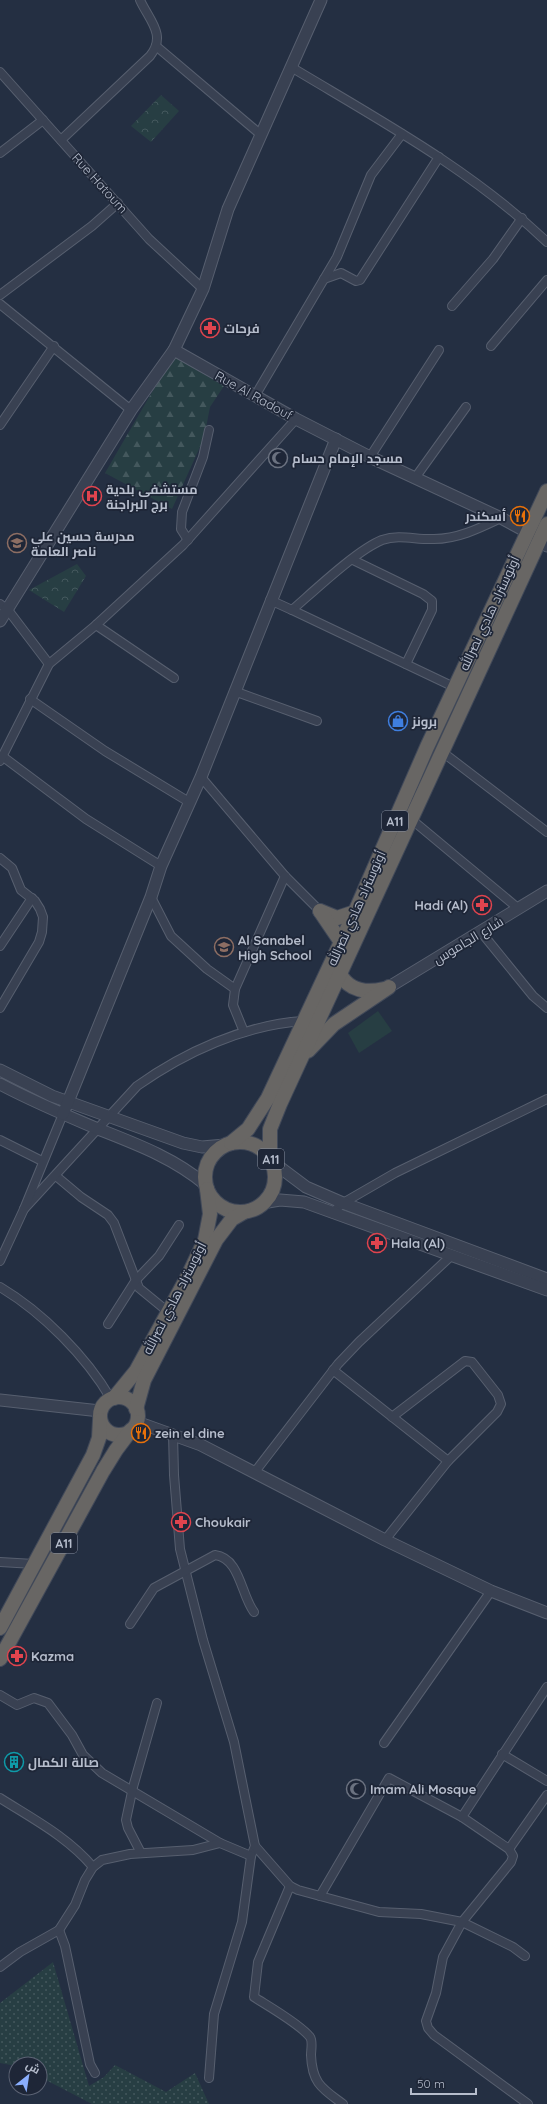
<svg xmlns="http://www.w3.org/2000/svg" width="547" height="2104" font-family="Quicksand,Cairo,sans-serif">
<defs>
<pattern id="grass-dots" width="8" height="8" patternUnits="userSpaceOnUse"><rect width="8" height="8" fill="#273e43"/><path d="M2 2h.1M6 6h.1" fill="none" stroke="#44585d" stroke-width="1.8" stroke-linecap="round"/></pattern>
<pattern id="forest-firs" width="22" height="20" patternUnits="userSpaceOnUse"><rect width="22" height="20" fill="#273e43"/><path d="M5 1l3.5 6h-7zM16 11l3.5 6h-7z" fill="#44585d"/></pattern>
<pattern id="park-crowns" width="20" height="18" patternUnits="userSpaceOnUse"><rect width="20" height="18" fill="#273e43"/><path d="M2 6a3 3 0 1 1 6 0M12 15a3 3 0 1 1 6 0" fill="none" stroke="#44585d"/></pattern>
</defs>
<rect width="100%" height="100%" fill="#242f42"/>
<!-- grass -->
<path fill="url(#grass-dots)" d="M53 1962 89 2086 104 2077 115 2065 166 2092 195 2073 209 2104H92L40 2077V2064H16V2066L0 2063V2003Z"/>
<!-- forest -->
<path fill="url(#forest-firs)" d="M173 356 224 386 210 407 204 438 172 509 105 473Z"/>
<!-- park -->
<g fill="url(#park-crowns)">
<path d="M161 95 179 111 151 142 131 126Z"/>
<path d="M77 564 86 576 64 612 29 590Z"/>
</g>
<!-- pitch -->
<path fill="#273e43" d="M378 1011 392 1031 359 1053 348 1033Z"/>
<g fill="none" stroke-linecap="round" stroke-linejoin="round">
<!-- minor casing -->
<g stroke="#575f6f" stroke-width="10">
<g id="minor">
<path d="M156 46 260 134"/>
<path d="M291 67C381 121 470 169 547 242"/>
<path d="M0 72 149 239 203 289"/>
<path d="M61 140 150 56C167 35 149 20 140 0"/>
<path d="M0 153 43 120"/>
<path d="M324 279 341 273 356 281 360 280 439 157"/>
<path d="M0 295 92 226 118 203"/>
<path d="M0 304 131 410"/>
<path d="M452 306 493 259 522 218"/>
<path d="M491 346 547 280"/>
<path d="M255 396 337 257 371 175 402 134"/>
<path d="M0 425 54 346"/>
<path d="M370 457 439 350"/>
<path d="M415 478 466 407"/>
<path d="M188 540 181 529 182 512 203 457 209 430"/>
<path d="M353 560 423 594 432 601V610L406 664"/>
<path d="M270 600 292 610C314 591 357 550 382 540 400 534 416 540 434 539 458 539 480 528 501 518"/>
<path d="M0 604 8 610 49 664"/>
<path d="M292 610 454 687"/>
<path d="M96 625 174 678"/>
<path d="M234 691 317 721"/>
<path d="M30 699 105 751 189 802"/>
<path d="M441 751 547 832"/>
<path d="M2 756 86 819 161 866"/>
<path d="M0 761 49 664 96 625 183 545 296 419"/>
<path d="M201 777 285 876 320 911"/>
<path d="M411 819 519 909"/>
<path d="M0 858 12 868 21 890 35 901 40 909 43 917 42 932 39 942 0 1008"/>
<path d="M151 897 171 936 207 969 235 989"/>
<path d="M481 932 533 996 547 1008"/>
<path d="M0 946 32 898"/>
<path d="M244 1032 233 1005 235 989 285 876"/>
<path d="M0 1140 42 1161"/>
<path d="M56 1176 81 1197 108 1215 114 1223 139 1288 167 1311"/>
<path d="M24 1209 137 1086C185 1052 244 1025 303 1021"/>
<path d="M332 1213 343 1203 395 1173 547 1099"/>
<path d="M0 1261 24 1209 63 1114"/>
<path d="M0 1287C42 1312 86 1356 111 1399"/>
<path d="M108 1324 136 1280 159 1256 179 1225"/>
<path d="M333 1370 448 1461"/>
<path d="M173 1434 174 1475 180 1549 203 1640 234 1742 255 1846 251 1856 242 1922 214 2014 209 2078"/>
<path d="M254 1473 338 1364 359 1342 452 1255"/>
<path d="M385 1540 448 1461 497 1412 501 1404 498 1395 472 1362 465 1361 392 1417"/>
<path d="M0 1562 34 1564"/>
<path d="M130 1624 154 1588 215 1555C240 1558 241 1595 254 1612"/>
<path d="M0 1695 17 1705 34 1698 48 1703 72 1735 83 1755 102 1773 220 1843"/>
<path d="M384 1743 491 1591"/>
<path d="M502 1754 547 1781"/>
<path d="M0 1798C33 1819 68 1837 93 1867"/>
<path d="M255 1846 290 1886 298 1890 379 1912 421 1914 462 1922 513 1947 525 1956"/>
<path d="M509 1849 547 1795"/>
<path d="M141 1853 128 1828 126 1820 133 1787 157 1703"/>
<path d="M290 1886 258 1962 254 1997C268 2006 300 2024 310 2037 313 2041 311 2050 311 2055 312 2084 323 2089 343 2104"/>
<path d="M320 1896 389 1778 462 1817"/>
<path d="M59 1930 65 1946 90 2064 95 2073"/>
<path d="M0 1967 20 1952 59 1930 75 1905 85 1880 93 1867 102 1860 130 1854 193 1850 220 1843 251 1856"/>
<path d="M528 2104 434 2035 428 2028 426 2021 436 1993 443 1957 462 1922 511 1862 513 1856 509 1849 462 1817 547 1687"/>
</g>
</g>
<!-- tertiary casing -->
<g stroke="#575f6f" stroke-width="13">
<g id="tertiary">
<path d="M174 350 296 419 370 457 501 518 540 539 547 546"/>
<path d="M0 621 131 410 174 350 203 289 228 209 321 0"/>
<path d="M389 987 547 891"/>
<path d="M0 1070 52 1096 183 1143 202 1147 225 1145"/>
<path d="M0 1084C32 1101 65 1115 98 1129 136 1144 174 1158 206 1185"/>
<path d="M63 1114 151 897 161 866 201 777 336 439"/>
<path d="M274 1163 306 1187 343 1203 547 1279"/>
<path d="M262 1203 280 1200 304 1202 547 1290"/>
<path d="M0 1400 100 1411"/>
<path d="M137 1422 201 1445 385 1540 491 1591 547 1613"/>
</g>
</g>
<!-- trunk casing -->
<g stroke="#414959" stroke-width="16">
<g id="trunk">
<path d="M320 911 337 918 355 912"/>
<path d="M320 911 341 942"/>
<path d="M340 974C349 991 367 993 384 989"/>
<path d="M308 1051 334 1024 389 987"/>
<circle cx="240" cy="1177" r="35"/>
<path d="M231 1143 248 1129 268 1098 355 912 427 747 547 491"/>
<path d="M270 1158V1129L280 1104 547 524"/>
<circle cx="119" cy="1416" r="19"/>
<path d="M114 1398 136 1371 189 1274 205 1240 210 1214 207 1189"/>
<path d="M136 1409 144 1380 216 1240 232 1219 244 1212"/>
<path d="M0 1628 93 1455 99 1438 100 1420"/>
<path d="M0 1659 103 1471 116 1450 131 1430"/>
</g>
</g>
<!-- minor -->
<use href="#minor" stroke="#394152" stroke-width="8"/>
<!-- tertiary -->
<use href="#tertiary" stroke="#394152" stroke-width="11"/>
<!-- trunk -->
<use href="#trunk" stroke="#686664" stroke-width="14"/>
</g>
<!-- icons -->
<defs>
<g id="pharmacy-ring" transform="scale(1)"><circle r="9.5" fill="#1e2637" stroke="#e0444e" stroke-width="1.5"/><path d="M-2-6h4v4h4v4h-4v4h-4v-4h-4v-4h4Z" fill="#e0444e"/></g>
<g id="mosque-ring" transform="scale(1)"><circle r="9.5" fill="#1e2637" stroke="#6b7280" stroke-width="1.5"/><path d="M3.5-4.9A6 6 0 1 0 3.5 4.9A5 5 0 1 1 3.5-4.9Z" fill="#6b7280"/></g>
<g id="hospital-ring" transform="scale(1)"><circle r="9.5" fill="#1e2637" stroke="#e0444e" stroke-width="1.5"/><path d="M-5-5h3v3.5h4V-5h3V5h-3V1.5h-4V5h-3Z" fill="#e0444e"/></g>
<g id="restaurant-ring" transform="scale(1)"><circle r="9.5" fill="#1e2637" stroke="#e8710a" stroke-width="1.5"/><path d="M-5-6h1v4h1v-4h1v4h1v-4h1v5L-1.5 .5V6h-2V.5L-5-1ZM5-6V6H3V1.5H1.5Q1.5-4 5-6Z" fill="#e8710a"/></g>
<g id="school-ring" transform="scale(1)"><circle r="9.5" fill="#1e2637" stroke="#8d6e63" stroke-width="1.5"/><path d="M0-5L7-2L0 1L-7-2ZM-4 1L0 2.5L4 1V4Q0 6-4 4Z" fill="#8d6e63"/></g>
<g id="shop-ring" transform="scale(1)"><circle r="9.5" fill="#1e2637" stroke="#3f7fe0" stroke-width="1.5"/><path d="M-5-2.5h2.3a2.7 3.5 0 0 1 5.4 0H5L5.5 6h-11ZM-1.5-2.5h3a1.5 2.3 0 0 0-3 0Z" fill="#3f7fe0"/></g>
<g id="building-ring" transform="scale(1)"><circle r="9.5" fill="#1e2637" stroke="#0f9aa8" stroke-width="1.5"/><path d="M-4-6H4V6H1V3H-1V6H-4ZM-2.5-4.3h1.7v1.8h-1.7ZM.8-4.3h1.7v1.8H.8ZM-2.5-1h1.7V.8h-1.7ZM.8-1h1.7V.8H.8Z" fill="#0f9aa8"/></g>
</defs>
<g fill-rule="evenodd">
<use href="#pharmacy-ring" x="210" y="328"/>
<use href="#mosque-ring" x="278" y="458"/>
<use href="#hospital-ring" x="92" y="496"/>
<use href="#restaurant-ring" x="520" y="516"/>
<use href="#school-ring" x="17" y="543"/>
<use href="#shop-ring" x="398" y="721"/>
<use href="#pharmacy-ring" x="482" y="905"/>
<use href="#school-ring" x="224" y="947"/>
<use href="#pharmacy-ring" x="377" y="1243"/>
<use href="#restaurant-ring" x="141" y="1433"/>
<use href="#pharmacy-ring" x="181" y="1522"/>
<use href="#pharmacy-ring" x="17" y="1656"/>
<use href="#building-ring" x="14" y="1762"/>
<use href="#mosque-ring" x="356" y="1789"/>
</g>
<g text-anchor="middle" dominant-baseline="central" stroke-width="3.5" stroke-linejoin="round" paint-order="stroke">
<!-- shield labels -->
<g fill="#1e2637" stroke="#88909f" stroke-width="1">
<rect x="382" y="811" width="26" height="20" rx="3"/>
<rect x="258" y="1149" width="26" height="20" rx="3"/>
<rect x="51" y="1533" width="26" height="20" rx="3"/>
</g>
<g font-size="12" font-weight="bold" fill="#b6bdcc">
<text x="395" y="821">A11</text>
<text x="271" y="1159">A11</text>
<text x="64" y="1543">A11</text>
</g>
<!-- street labels -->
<g font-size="13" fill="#b6bdcc" stroke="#1e2637">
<text transform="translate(100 183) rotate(48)">Rue Hatoum</text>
<text transform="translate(254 395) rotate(29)">Rue Al Radouf</text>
<text transform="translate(489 613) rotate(-65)">أوتوستراد هادي نصرالله</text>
<text transform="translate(356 908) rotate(-66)">أوتوستراد هادي نصرالله</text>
<text transform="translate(468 940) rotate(-31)">شارع الجاموس</text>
<text transform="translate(174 1298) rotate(-63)">أوتوستراد هادي نصرالله</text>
</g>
<!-- poi labels -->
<g font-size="13" font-weight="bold" fill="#b6bdcc" stroke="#1e2637" text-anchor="start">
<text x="224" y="328">فرحات</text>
<text x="292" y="458">مسجد الإمام حسام</text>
<text x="106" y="489">مستشفی بلدیة<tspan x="106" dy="15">برج البراجنة</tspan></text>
<text x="506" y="516" text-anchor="end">أسكندر</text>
<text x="31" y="536">مدرسة حسين علي<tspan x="31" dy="15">ناصر العامة</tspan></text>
<text x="412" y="721">برونز</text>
<text x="468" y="905" text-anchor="end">Hadi (Al)</text>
<text x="238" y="940">Al Sanabel<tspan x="238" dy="15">High School</tspan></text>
<text x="391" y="1243">Hala (Al)</text>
<text x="155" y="1433">zein el dine</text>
<text x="195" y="1522">Choukair</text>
<text x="31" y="1656">Kazma</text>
<text x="28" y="1762">صالة الكمال</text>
<text x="370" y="1789">Imam Ali Mosque</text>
</g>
</g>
<!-- north arrow -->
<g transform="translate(28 2076) rotate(30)"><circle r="19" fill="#1e2637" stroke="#5b6273"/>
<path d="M0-3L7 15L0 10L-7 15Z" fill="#8aaefd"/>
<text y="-6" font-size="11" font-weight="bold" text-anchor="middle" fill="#b6bdcc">ش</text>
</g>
<!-- scale -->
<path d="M411 2088v6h65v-6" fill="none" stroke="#b6bdcc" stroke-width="2"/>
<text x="417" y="2088" font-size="12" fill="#b6bdcc" stroke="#1e2637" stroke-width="3" paint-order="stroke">50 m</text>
</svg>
